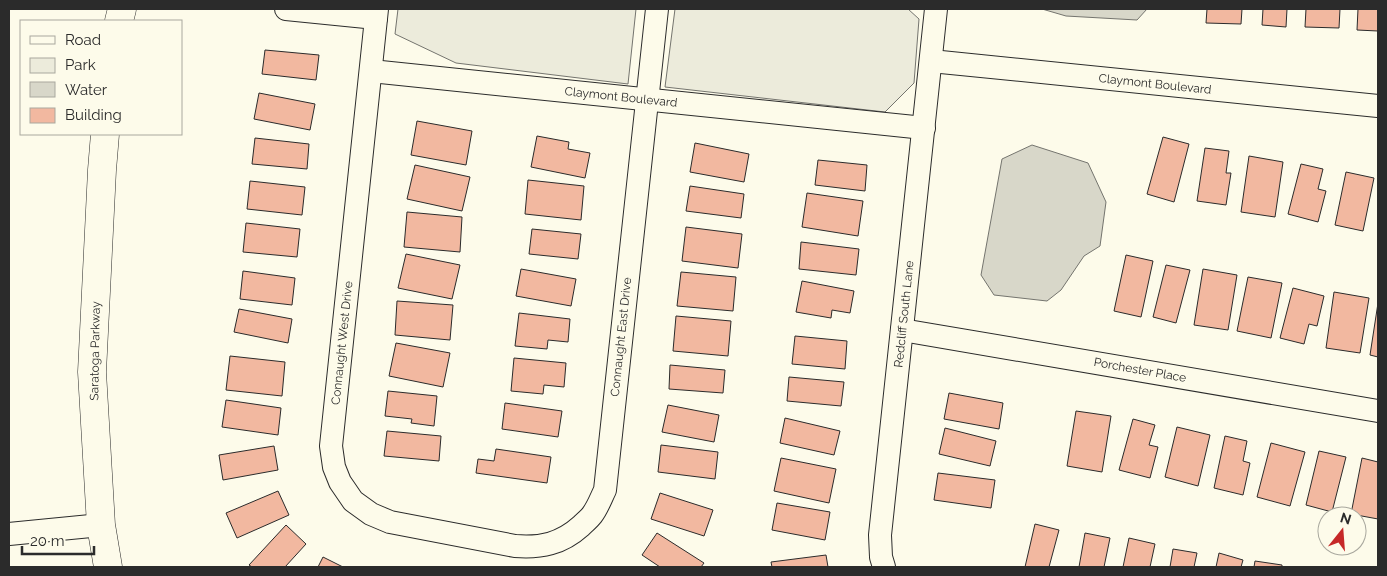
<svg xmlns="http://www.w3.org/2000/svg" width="1387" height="576" font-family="Raleway,sans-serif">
<rect width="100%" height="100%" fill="#fdfbea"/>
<!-- green -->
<g fill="#ecebdb" stroke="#74746e">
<path d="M398 9H636L628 84 456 63 395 34Z"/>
<path d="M675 9H908L919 19 914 83 885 112 665 87Z"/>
</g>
<!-- water -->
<g fill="#d8d7c9" stroke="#74746e">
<path d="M1042 9H1147L1137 20 1066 16Z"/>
<path d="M1032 145 1088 163 1106 202 1100 246 1084 256 1061 290 1047 301 994 295 981 275 1002 159Z"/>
</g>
<!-- building -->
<g fill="#f2b8a0" stroke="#2b2b2b">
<path d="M1207 9H1242L1241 24 1206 23Z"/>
<path d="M1263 9H1287L1286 27 1262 25Z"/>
<path d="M1306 9H1340L1339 28 1305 27Z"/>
<path d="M1358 9H1378V31L1357 30Z"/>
<path d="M265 50 319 55 316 80 262 74Z"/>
<path d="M259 93 315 104 310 130 254 119Z"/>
<path d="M417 121 472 131 466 165 411 155Z"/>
<path d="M537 136 569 142 568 149 590 153 585 178 531 167Z"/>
<path d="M1163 137 1189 144 1174 202 1147 194Z"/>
<path d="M255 138 309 144 307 169 252 164Z"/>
<path d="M695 143 749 154 744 182 690 172Z"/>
<path d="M1205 148 1229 151 1226 173H1231L1226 205 1197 201Z"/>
<path d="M1249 156 1283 162 1275 217 1241 212Z"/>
<path d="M818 160 867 165 865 191 815 185Z"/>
<path d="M1301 164 1323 169 1318 189 1326 191 1318 222 1288 214Z"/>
<path d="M415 165 470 177 462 211 407 199Z"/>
<path d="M1346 172 1374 178 1363 231 1335 225Z"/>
<path d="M528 180 584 186 581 220 525 214Z"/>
<path d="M250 181 305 187 302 215 247 209Z"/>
<path d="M690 186 744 194 741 218 686 211Z"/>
<path d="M807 193 863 201 858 236 802 227Z"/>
<path d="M407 212 462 217 460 252 404 247Z"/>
<path d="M246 223 300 229 297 257 243 252Z"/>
<path d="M686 227 742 234 738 268 682 261Z"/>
<path d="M532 229 581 234 578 259 529 254Z"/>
<path d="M801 242 859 249 856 275 799 269Z"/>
<path d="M406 254 460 265 452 299 398 288Z"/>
<path d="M1126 255 1153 261 1141 317 1114 311Z"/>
<path d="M1166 265 1190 270 1176 323 1153 317Z"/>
<path d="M521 269 576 279 571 306 516 296Z"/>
<path d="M1203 269 1237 275 1228 330 1194 325Z"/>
<path d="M243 271 295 278 292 305 240 299Z"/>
<path d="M681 272 736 277 733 311 677 306Z"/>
<path d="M1248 277 1282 283 1271 338 1237 331Z"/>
<path d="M802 281 854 291 850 313 832 310 831 318 796 312Z"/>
<path d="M1293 288 1324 296 1317 326 1309 324 1304 344 1280 338Z"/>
<path d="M1334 292 1369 298 1360 353 1326 348Z"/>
<path d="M397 301 453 305 450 340 395 335Z"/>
<path d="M1378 303V357L1370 355Z"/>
<path d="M239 309 292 319 288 343 234 332Z"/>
<path d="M519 313 570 319 568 342 548 340 547 349 515 346Z"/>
<path d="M676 316 731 321 728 356 673 351Z"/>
<path d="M795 336 847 341 845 369 792 364Z"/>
<path d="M396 343 450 353 443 387 389 376Z"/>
<path d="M230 356 285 362 282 396 226 390Z"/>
<path d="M514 358 566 363 564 387 544 385 543 394 511 391Z"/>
<path d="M670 365 725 370 723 393 669 389Z"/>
<path d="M789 377 844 382 841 406 787 401Z"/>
<path d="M388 391 437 396 434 426 411 423 412 419 385 416Z"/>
<path d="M949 393 1003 403 999 429 944 419Z"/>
<path d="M226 400 281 408 278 435 222 427Z"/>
<path d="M505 403 562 411 558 437 502 429Z"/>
<path d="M668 405 719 415 714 442 662 432Z"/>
<path d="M1076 411 1111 416 1102 472 1067 466Z"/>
<path d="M785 418 840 431 834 455 780 443Z"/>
<path d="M1133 419 1155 425 1149 445 1158 447 1150 478 1119 470Z"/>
<path d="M1177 427 1210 435 1198 486 1165 477Z"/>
<path d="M945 428 996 441 990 466 939 454Z"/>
<path d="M387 431 441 436 439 461 384 456Z"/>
<path d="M1225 436 1247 441 1243 461 1250 463 1243 495 1214 488Z"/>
<path d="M1271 443 1305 452 1290 506 1257 497Z"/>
<path d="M661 445 718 452 715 479 658 472Z"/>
<path d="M274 446 278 470 223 480 219 455Z"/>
<path d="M496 449 551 457 547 483 476 473 478 459 494 461Z"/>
<path d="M1319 451 1346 457 1332 512 1306 505Z"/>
<path d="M781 458 836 469 829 503 774 491Z"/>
<path d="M1362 458 1378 462V519L1351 514Z"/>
<path d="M938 473 995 480 991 508 934 500Z"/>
<path d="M278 491 289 515 237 538 226 513Z"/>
<path d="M660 493 713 510 704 536 651 519Z"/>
<path d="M777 503 830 512 825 540 772 530Z"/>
<path d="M1035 524 1059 530 1049 567H1025Z"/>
<path d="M286 525 306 544 285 567H252L249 565Z"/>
<path d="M657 533 704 563 701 567H660L642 555Z"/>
<path d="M1085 533 1110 538 1104 567H1079Z"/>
<path d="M1129 538 1155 544 1150 567H1123Z"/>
<path d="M1173 549 1197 553 1194 567H1170Z"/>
<path d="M1219 553 1243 560 1241 567H1216Z"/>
<path d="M826 555 828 567H772L771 562Z"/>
<path d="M323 557 343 567H318Z"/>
<path d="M1255 561 1282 565V567H1254Z"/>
</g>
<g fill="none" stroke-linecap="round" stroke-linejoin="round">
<!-- street casing -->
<g stroke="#2b2b2b" stroke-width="24">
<g id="street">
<path d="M286 9 376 18"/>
<path d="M377 9 331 446 334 467 340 482 353 501 371 514 390 522 515 546C541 548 561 544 581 526 585 522 589 519 592 515 598 507 601 498 605 490L657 9"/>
<path d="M931 61 1378 106"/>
<path d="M371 71 924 128"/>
<path d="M902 330 1378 411"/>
<path d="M9 534 101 525"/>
<path d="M884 567 881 557 880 535 936 9"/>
</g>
</g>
<!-- secondary casing -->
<g stroke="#2b2b2b" stroke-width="29">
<g id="secondary">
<path d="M119 21 122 9"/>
<path d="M105 134 102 170 92 372 101 525 108 567"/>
</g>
</g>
<!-- street -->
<use href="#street" stroke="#fdfbea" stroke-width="22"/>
<!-- secondary -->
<use href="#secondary" stroke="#fdfbea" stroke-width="28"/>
</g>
<g text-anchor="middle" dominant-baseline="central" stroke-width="4" stroke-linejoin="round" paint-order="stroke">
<!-- street labels -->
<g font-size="12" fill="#2b2b2b" stroke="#fdfbea">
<text transform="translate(1155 84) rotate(6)">Claymont Boulevard</text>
<text transform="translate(621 97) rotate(6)">Claymont Boulevard</text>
<text transform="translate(904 314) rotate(-84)">Redcliff South Lane</text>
<text transform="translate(621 337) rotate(-84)">Connaught East Drive</text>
<text transform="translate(342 343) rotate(-84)">Connaught West Drive</text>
<text transform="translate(95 351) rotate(-89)">Saratoga Parkway</text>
<text transform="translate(1140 370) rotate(10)">Porchester Place</text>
</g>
</g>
<!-- border -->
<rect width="1387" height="576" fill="none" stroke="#2b2b2b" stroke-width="20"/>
<!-- legend -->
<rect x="20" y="20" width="162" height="115" fill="#fdfbea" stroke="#a9a89e"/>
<rect x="30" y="36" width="25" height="8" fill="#fdfbea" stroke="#a9a89e"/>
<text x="65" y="45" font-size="15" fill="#2b2b2b">Road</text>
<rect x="30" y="58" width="25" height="15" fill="#ecebdb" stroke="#a9a89e"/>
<text x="65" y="70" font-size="15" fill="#2b2b2b">Park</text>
<rect x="30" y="82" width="25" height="15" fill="#d8d7c9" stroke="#a9a89e"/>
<text x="65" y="95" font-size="15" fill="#2b2b2b">Water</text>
<rect x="30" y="108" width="25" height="15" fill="#f2b8a0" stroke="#a9a89e"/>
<text x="65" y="120" font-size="15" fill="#2b2b2b">Building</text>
<!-- north arrow -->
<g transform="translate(1342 531) rotate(17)"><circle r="24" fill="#fdfbea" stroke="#a9a89e"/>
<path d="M0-4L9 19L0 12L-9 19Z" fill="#c62828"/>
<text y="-8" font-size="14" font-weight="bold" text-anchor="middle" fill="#2b2b2b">N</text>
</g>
<!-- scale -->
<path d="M22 546v8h72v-8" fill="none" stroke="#2b2b2b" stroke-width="2.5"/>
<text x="30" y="546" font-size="15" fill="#2b2b2b" stroke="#fdfbea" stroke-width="4" paint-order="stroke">20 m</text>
</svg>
